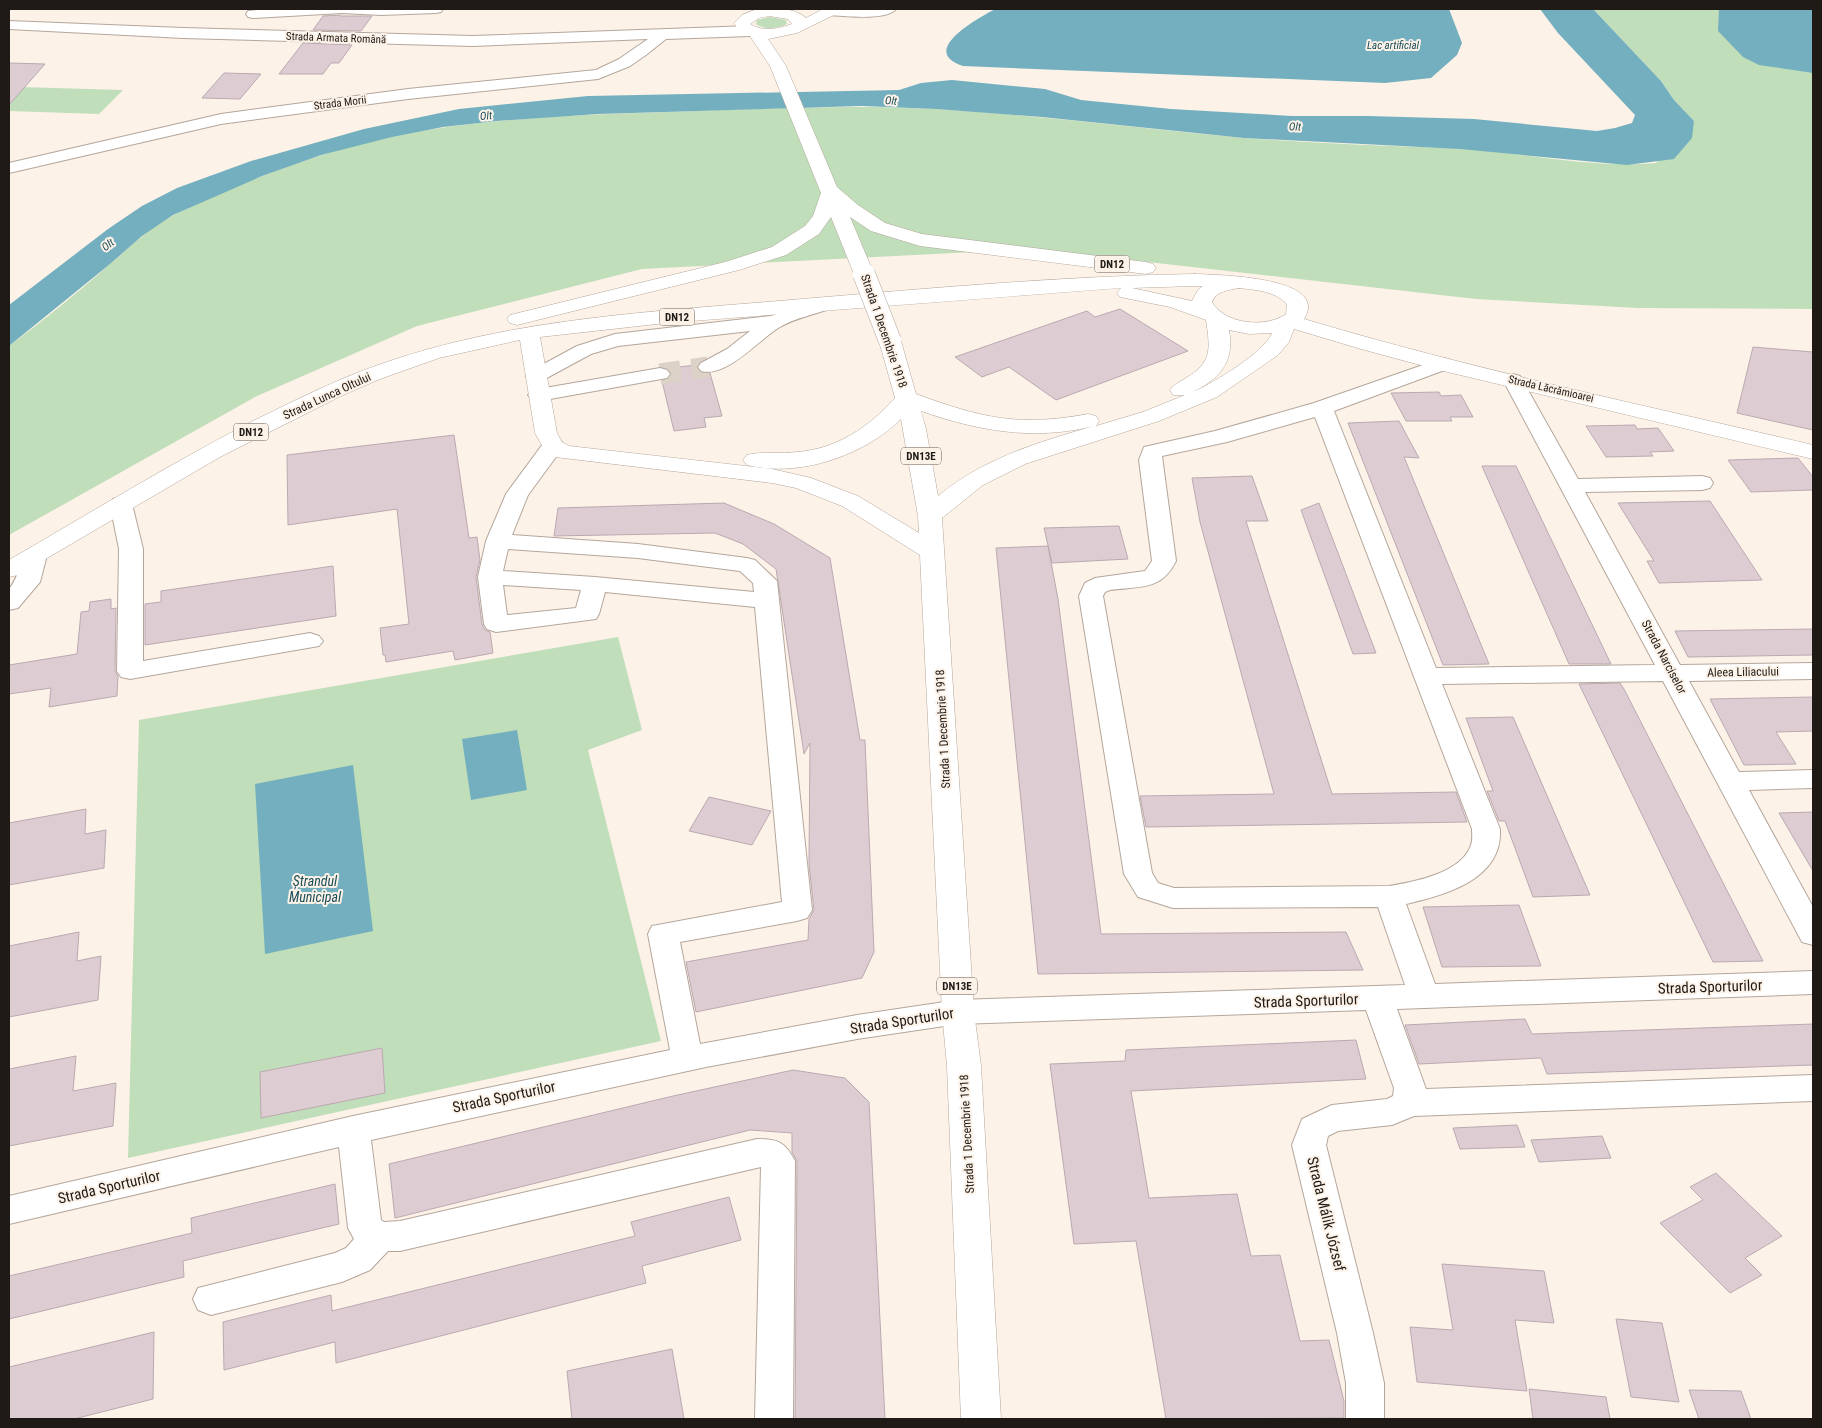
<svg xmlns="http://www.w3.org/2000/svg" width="1822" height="1428" font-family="'Roboto Condensed',sans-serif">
<rect width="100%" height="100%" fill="#fdf2e8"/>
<!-- green -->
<g fill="#c0deba">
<path d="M1593 9H1813V309L1638 308 1476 299 1032 249 642 269 417 326 257 396 9 535V346C43 321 77 293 109 265 131 246 151 226 178 213 262 172 353 139 447 127 521 117 595 114 670 112 759 109 848 104 936 109 1039 115 1142 129 1245 138 1313 143 1382 146 1451 148 1519 151 1588 169 1656 163L1694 121 1674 100 1661 81Z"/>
<path d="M769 17 786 20 787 24C777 29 765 30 756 24L757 20Z"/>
<path d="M20 87 123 90 99 114 9 111V97Z"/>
<path d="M618 637 642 730 588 750 661 1041 128 1158 139 720Z"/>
</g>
<!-- water -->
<g fill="#73afbe">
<path d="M995 9H1449L1462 43 1457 55 1431 78 1385 83 963 66C917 51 979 18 995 9Z"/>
<path d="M1540 9H1593L1661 81 1674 100 1694 121 1692 138 1674 159 1627 165 1460 149 1244 138 1042 117 936 109 862 106 598 114 497 121 443 127 392 137 321 155 262 176 173 215 142 236 110 264 9 346V305L108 229 142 206 177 188 251 161 364 129 459 109 588 96 899 90 921 83 952 80 1045 89 1081 100 1171 109 1292 116H1368L1474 119 1597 131 1615 128 1632 123 1635 115 1558 33Z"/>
<path d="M1719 9H1813V73L1759 65 1743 57 1718 31Z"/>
<path d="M517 730 527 790 471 800 462 739Z"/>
<path d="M353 765 373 931 265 954 255 784Z"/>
</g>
<!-- building -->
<g fill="#deccd3" stroke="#bba9b1">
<path d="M340 15V16H372L361 31 313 30 323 16Z"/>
<path d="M303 43 352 45 339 63H331L323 74H279Z"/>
<path d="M9 63 45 64 9 105Z"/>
<path d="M224 73 261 74 240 99 202 98Z"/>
<path d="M1120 309 1188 351 1056 400 1009 367 982 377 955 357 1087 311 1095 317Z"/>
<path d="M1753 347 1813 352V430L1737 413Z"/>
<path d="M697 365 696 367 700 372 710 373 722 416 704 418 706 427 674 431 662 381 667 380 672 375 668 368Z"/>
<path d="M1439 392 1441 396 1461 395 1473 417H1450L1452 421H1406L1391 393Z"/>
<path d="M1399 421 1419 458 1404 457 1489 664 1443 665 1348 423Z"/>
<path d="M1635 425 1637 429 1658 428 1674 451 1650 452 1653 456 1606 457 1586 426Z"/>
<path d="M454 435 469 538 477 537 480 560 476 577 482 624 485 630 490 632 493 653 455 660 453 651 386 662 385 655H383L380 628 409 624 397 509 288 525 287 455Z"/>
<path d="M1798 458 1813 477V490L1751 492 1728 460Z"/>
<path d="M1482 466H1516L1611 664H1569Z"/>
<path d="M1252 476 1268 521H1246L1332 794 1456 792 1467 822 1146 827 1140 796 1274 794 1200 522 1192 478Z"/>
<path d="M1710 501 1762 580 1659 583 1647 561H1654L1618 503Z"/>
<path d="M724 503 774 524 830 558 860 740H865L874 952 862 978 696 1012 686 962 808 940 809 919 814 910 809 864 810 743 804 754 776 569 743 544 715 533 554 536 558 508Z"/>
<path d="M1319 503 1376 653 1353 654 1301 510Z"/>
<path d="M1119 526 1128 559 1052 563 1044 528Z"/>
<path d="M1048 546 1058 599 1101 934 1346 932 1363 970 1038 974 996 548Z"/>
<path d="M333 566 336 616 145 645V604L161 602V591Z"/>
<path d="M111 599V609L116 608 115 671 118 676 117 696 49 707 51 688 9 694V665L77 654 81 612 89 611 90 602Z"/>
<path d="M1813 629V655L1688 657 1675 631Z"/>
<path d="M1620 683 1624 689 1763 961 1713 962 1579 684Z"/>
<path d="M1813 697V731L1776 732 1796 764 1744 765 1710 699Z"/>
<path d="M1513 717 1590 895 1533 897 1505 821H1499L1487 791H1493L1466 718Z"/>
<path d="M709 797 771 811 752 845 689 831Z"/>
<path d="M86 809 85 834 106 830 104 868 9 885V823Z"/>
<path d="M1813 812V871L1779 813Z"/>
<path d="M1519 905 1541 966 1442 967 1423 907Z"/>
<path d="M79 932 77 961 101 956 98 1000 9 1017V946Z"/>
<path d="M1525 1019 1532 1034 1813 1024V1065L1547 1074 1541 1058 1419 1064 1405 1025Z"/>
<path d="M1356 1040 1366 1079 1131 1091 1149 1198 1237 1194 1251 1256 1280 1255 1300 1341 1329 1340 1344 1401V1418L1166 1419 1136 1241 1074 1244 1050 1064 1125 1061 1126 1050Z"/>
<path d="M382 1048 385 1093 261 1118 260 1072Z"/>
<path d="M76 1056 73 1091 116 1083 113 1126 9 1146V1069Z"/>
<path d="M793 1070 845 1078 869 1102 885 1419H795L797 1161 792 1152V1133L750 1130 395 1218 389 1164 673 1096Z"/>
<path d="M1517 1125 1525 1147 1460 1149 1453 1128Z"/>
<path d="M1602 1136 1611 1158 1539 1162 1531 1140Z"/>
<path d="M1716 1173 1782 1236 1745 1258 1762 1275 1730 1293 1660 1223 1703 1200 1690 1187Z"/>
<path d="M335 1184 339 1224 183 1261 184 1277 9 1319V1276L192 1233 191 1218Z"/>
<path d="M729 1197 741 1240 642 1266 646 1283 336 1363 335 1342 224 1370 223 1322 331 1295 332 1311 635 1236 631 1222Z"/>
<path d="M1442 1264 1544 1271 1554 1323 1515 1320 1527 1391 1417 1382 1410 1327 1453 1330Z"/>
<path d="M1616 1319 1662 1323 1679 1402 1631 1397Z"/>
<path d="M154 1332 153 1399 74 1419H9V1367Z"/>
<path d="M672 1349 684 1419H572L567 1371Z"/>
<path d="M1529 1389 1606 1397 1610 1419H1533Z"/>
<path d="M1689 1390 1741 1391 1751 1419H1699Z"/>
</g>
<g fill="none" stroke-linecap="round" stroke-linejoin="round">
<!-- minor-tunnel -->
<path stroke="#dcd2c8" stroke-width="21" stroke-dasharray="21 11" stroke-linecap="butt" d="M660 374 708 367"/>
<!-- minor casing -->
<g stroke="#b4a69b" stroke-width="2">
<g id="minor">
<path d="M267 9H443L441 12 436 13 381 15 342 13 253 18 248 17 246 14 248 11Z"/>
<path d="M823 9H896C887 21 844 16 829 15L824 14 822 11Z"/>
<path d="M9 21 183 28 473 36 750 26 755 28 758 31 755 34 750 36 666 39 646 55 630 66 598 79 408 99 221 124 9 173V163L221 114 408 89 596 70 619 59 648 39 473 46 183 38 9 29Z"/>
<path d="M825 298 832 300 835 304 832 308C816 314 795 318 780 327 759 339 727 378 701 371L698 367 701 363 727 349 750 331 618 346 591 354 543 380 536 382 529 380 526 376 529 372 577 346 615 334 771 316Z"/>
<path d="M1443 358 1450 360 1453 364 1450 368 1334 411 1436 668 1655 665 1503 380 1506 376 1513 374 1520 376 1578 479 1702 476 1710 478 1713 483 1710 488 1702 490 1585 492 1680 665 1813 663V679L1689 681 1739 772 1813 770V788L1749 790 1813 907V945L1802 942 1663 681 1442 684 1500 829C1503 879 1446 895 1406 904L1435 984 1813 971V994L1397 1009 1426 1089 1813 1075V1101L1414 1116 1392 1125 1338 1131 1328 1136 1326 1145 1373 1333 1384 1383V1419H1346V1383L1337 1333 1292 1145 1302 1119 1332 1105 1387 1099 1393 1096 1394 1088 1366 1010 958 1024 857 1039 706 1067 371 1140 381 1220 384 1222 400 1221 757 1139C778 1139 785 1142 795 1161L793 1419H755L761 1167 400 1251H388L370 1270 342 1282 211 1315 198 1310 193 1299 198 1288 335 1253 346 1248 354 1239 348 1228 339 1147 9 1224V1196L353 1116 670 1050 648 934 652 926 782 902 755 607 605 592 599 614 596 619 496 632 487 629 484 624 478 577 486 541 506 494 545 441 553 439 561 441 564 446 528 495 512 535 638 544 747 558 755 560 777 581 812 910 807 918 797 921 680 942 700 1044 857 1015 958 1000 1405 985 1378 907 1173 908 1138 897 1124 874 1079 596 1085 583 1095 578 1145 571 1152 561 1139 460 1144 447 1215 431 1314 403ZM1315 417 1472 829C1472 834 1473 840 1471 845 1462 873 1414 882 1389 886L1174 888 1158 883 1152 873 1103 596 1105 592 1110 590C1140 586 1161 591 1176 561L1162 456 1227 442ZM508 549 638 558 740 571 753 583 754 592 595 577 503 571ZM503 585 581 590 576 608 507 615Z"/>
<path d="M660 368 667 370 670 374 667 378 539 401 532 399 528 395 532 391 539 389Z"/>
<path d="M121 497 129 499 132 504 143 549V661L310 633 319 636 323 641 319 646 130 679 121 677 117 671 119 549 110 504 113 499Z"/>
<path d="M35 548 43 550 47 555 40 582 18 608 9 610V589C20 576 18 563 27 550Z"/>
</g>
</g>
<!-- major casing -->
<g stroke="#b4a69b" stroke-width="1">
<g id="major">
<path d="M757 9C773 9 793 6 806 18L823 9H843L840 12 797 33 768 39 786 66 837 187 858 205 885 223 922 234 1146 262 1153 264 1156 268 1153 272 1146 274 920 246 871 231 850 217 874 274 871 278 864 280 857 278 854 274 831 217 819 234 786 255 739 270 517 325 510 323 507 319 510 315 725 262 772 247 805 226 813 216 821 193 770 66 750 36 739 31 734 23 742 15ZM769 16 788 19 792 24C778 29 763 32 750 24L759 18Z"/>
<path d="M1195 274C1215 275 1331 276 1304 319 1471 369 1643 405 1813 445V459L1435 369 1361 349 1294 329 1289 342 1278 355 1217 397 1159 421 1025 464 983 485 942 518 974 1012 981 1066 1001 1419H961L947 1066 942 1012 920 555 842 506 796 488 772 483 555 457 545 451 535 433 520 340 439 358 380 379 341 396 220 457 18 575 9 577V560C90 513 170 464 253 421 294 401 335 380 378 365 511 318 651 312 790 300 924 289 1060 276 1195 274ZM1195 286H1203L1198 290 1192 301 1132 288ZM1121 288 1117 293 1120 297 1170 307 1206 320C1210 348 1213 362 1186 378 1180 382 1174 384 1170 390L1173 395H1185L1143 412 1096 426 1099 421 1096 416 1088 414C1018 427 982 418 916 394L901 341 897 337 890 335 883 337 879 341 895 398C869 427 837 449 797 452 780 454 763 451 747 455L743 460 747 465C798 478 864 456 901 419L918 516 919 533 858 496 811 478 772 469 569 446 562 442 557 433 540 337 666 323ZM1239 288C1256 290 1275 291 1287 304L1286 314C1267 328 1225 325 1212 302 1216 291 1229 290 1239 288ZM1229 330 1249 334 1272 333C1265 352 1212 384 1193 392 1220 378 1235 362 1229 330ZM921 411C978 431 1034 441 1094 426 1039 442 984 458 938 496L926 429Z"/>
</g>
</g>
<!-- minor -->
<use href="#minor" fill="#fff" fill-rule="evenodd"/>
<!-- major -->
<use href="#major" fill="#fff" fill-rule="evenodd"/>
<!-- major-bridge casing -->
<g stroke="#b4a69b" stroke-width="23" stroke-linecap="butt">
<path id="major-bridge" d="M864 274 890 341"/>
</g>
<!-- major-bridge -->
<use href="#major-bridge" stroke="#fff" stroke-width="22"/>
</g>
<g text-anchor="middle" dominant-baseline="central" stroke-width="4" stroke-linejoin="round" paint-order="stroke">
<!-- far-street labels -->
<g font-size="11" fill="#1f1a16" stroke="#fdf2e8">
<text transform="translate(336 38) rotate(2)">Strada Armata Română</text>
<text transform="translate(340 103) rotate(-7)">Strada Morii</text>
<text transform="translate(1551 389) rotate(13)">Strada Lăcrămioarei</text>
</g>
<!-- far-water labels -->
<g font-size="11" font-style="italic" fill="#184c58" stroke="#fdf2e8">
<text x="1393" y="45">Lac artificial</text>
<text transform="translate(891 101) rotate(4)">Olt</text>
<text transform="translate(486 116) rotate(-5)">Olt</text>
<text transform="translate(1295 127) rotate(2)">Olt</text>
<text transform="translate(108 245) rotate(-37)">Olt</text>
</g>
<!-- shield labels -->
<g fill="#fdf2e8" stroke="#625b55" stroke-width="1">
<rect x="1094.5" y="255.5" width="35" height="17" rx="4"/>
<rect x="659.5" y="308.5" width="35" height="17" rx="4"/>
<rect x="233.5" y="423.5" width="35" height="17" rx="4"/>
<rect x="901" y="447.5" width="40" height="17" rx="4"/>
<rect x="937" y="977.5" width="40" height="17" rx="4"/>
</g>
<g font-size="11" font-weight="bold" fill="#1f1a16">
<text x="1112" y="264">DN12</text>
<text x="677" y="317">DN12</text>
<text x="251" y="432">DN12</text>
<text x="921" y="456">DN13E</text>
<text x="957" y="986">DN13E</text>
</g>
<!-- street labels -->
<g font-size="12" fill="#1f1a16" stroke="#fdf2e8">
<text transform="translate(884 331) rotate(71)">Strada 1 Decembrie 1918</text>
<text transform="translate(327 396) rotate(-25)">Strada Lunca Oltului</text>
<text transform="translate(1664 657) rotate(62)">Strada Narciselor</text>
<text transform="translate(1743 672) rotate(-1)">Aleea Liliacului</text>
<text transform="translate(943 729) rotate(-93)">Strada 1 Decembrie 1918</text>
<text transform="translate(967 1134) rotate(-93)">Strada 1 Decembrie 1918</text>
</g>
<!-- water labels -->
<g font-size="14" font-style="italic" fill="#184c58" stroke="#fdf2e8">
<text x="315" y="881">Ștrandul<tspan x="315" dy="16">Municipal</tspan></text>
</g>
<!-- near-street labels -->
<g font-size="15" fill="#1f1a16" stroke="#fdf2e8">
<text transform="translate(1710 987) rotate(-2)">Strada Sporturilor</text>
<text transform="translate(1306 1001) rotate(-2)">Strada Sporturilor</text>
<text transform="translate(902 1021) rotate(-9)">Strada Sporturilor</text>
<text transform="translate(504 1097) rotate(-12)">Strada Sporturilor</text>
<text transform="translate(109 1187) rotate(-13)">Strada Sporturilor</text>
<text transform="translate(1326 1214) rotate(76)">Strada Málik József</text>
</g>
</g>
<!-- border -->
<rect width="1822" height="1428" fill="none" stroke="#1f1a16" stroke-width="20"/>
</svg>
